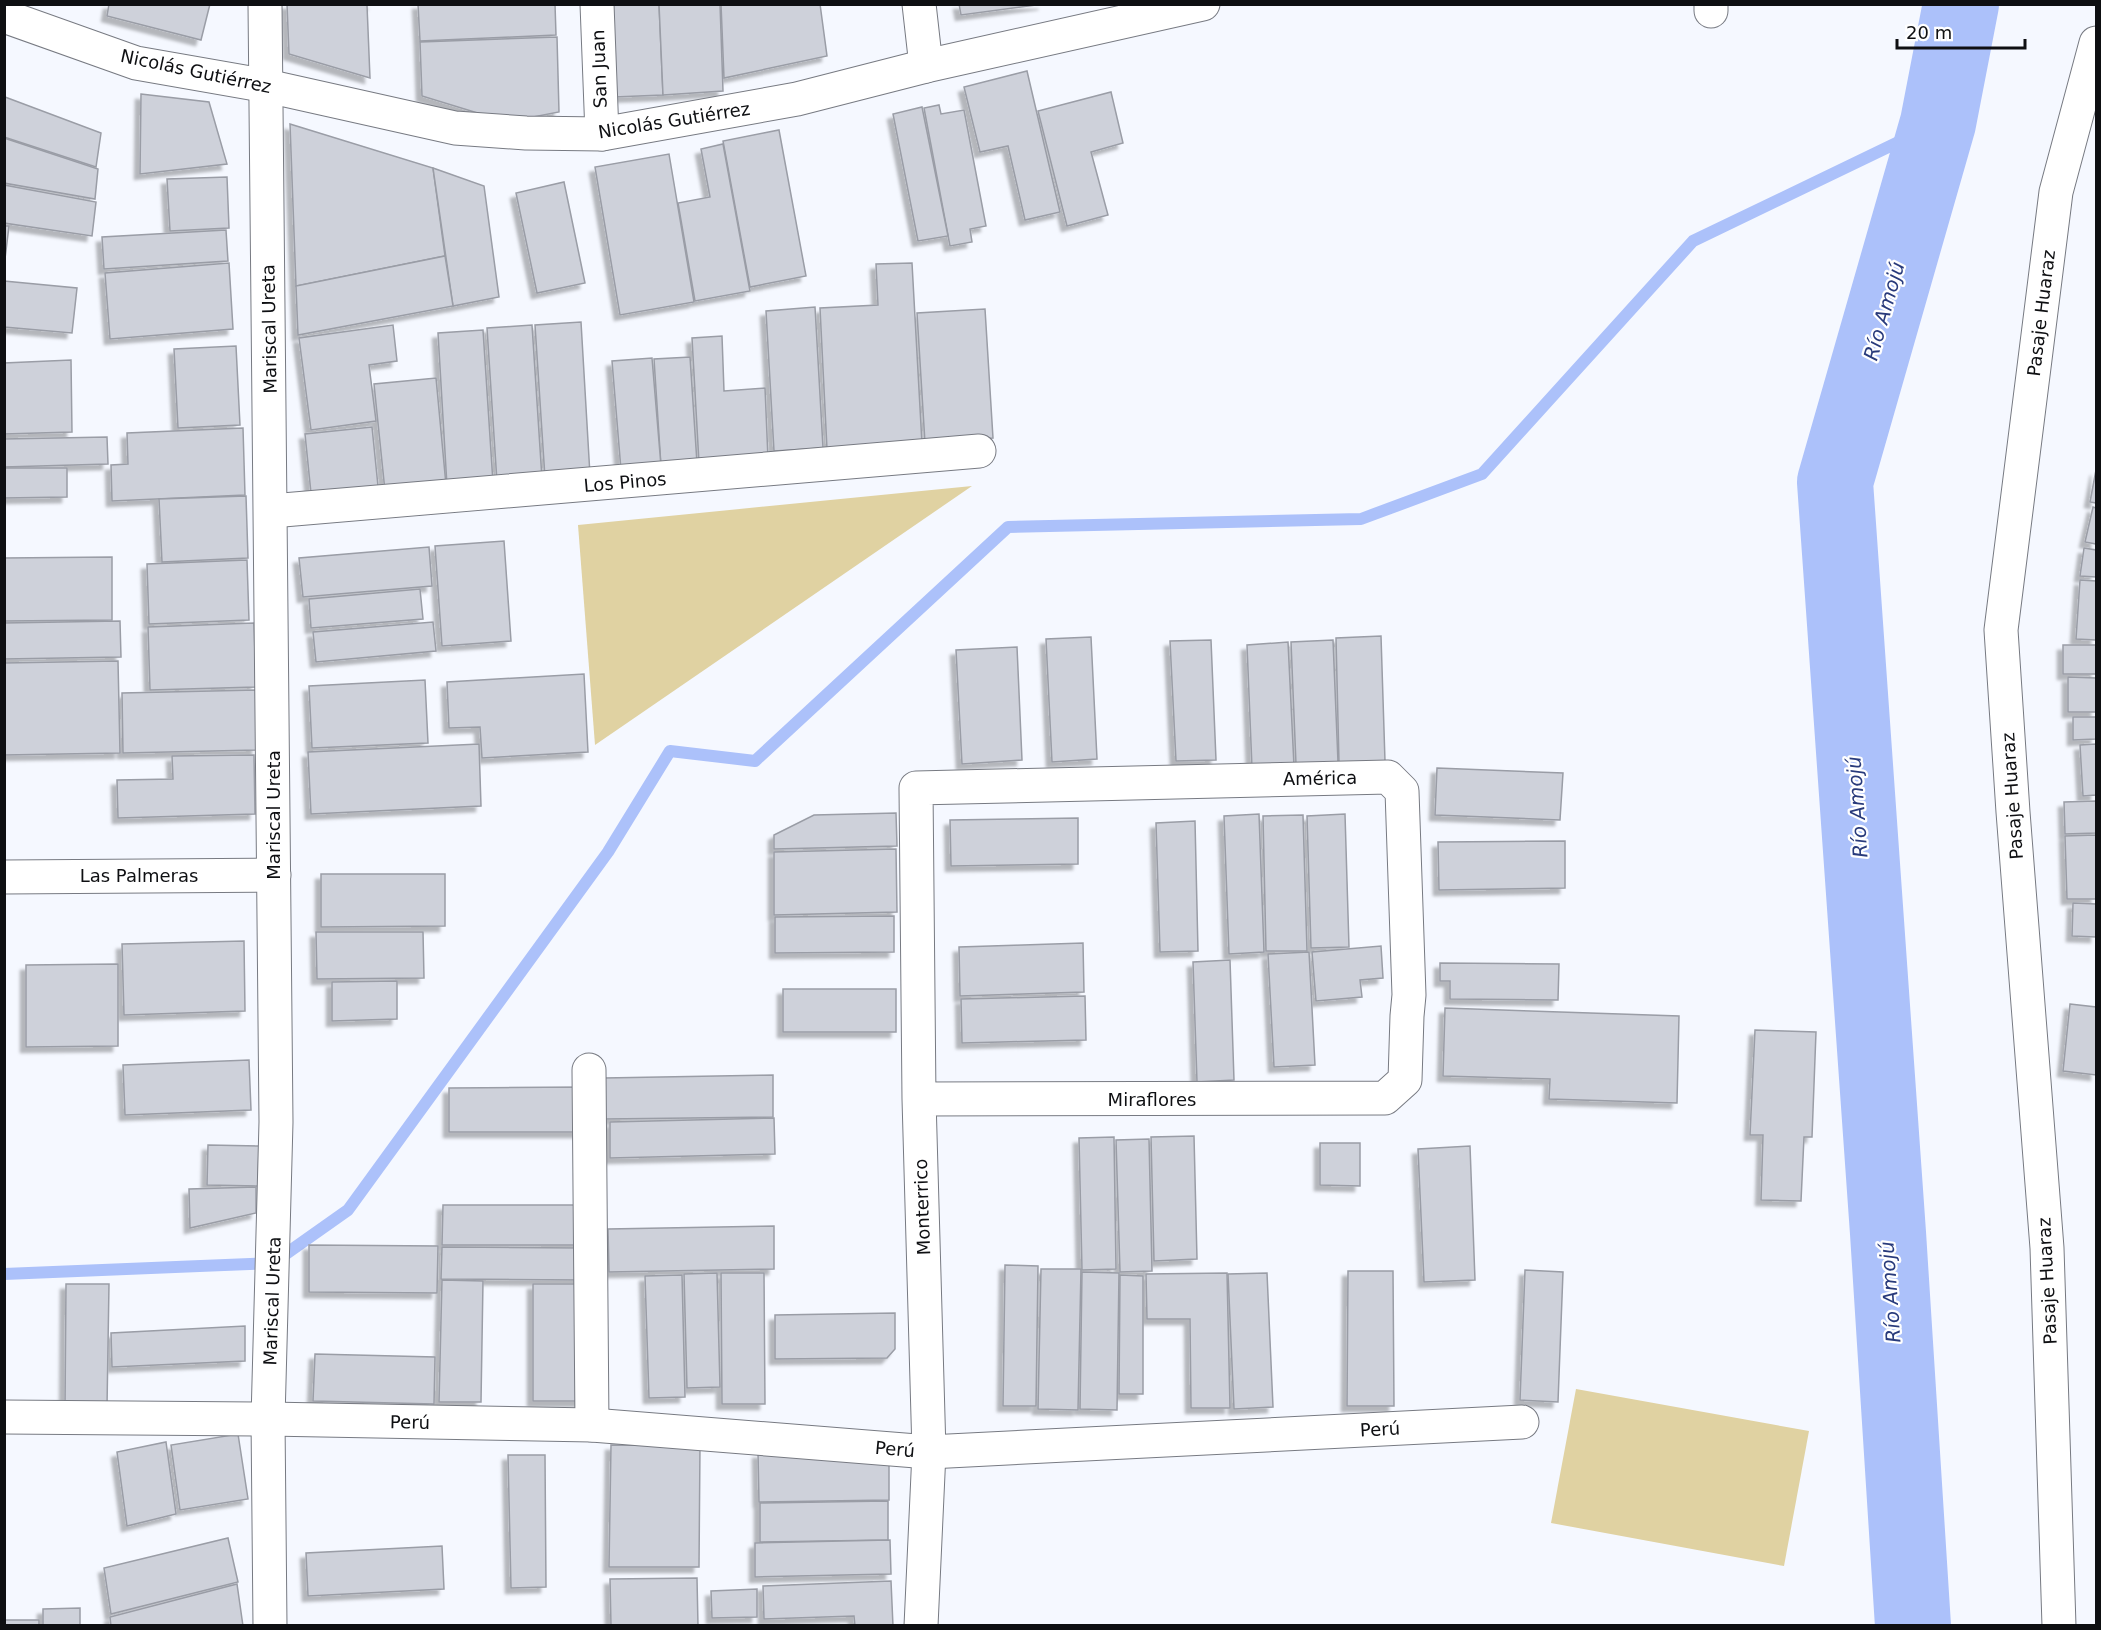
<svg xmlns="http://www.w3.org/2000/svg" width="2101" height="1630" font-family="'DejaVu Sans',sans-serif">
<defs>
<filter id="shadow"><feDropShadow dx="-5.5" dy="5.5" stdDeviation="1.5" flood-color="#0004"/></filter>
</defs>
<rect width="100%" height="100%" fill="#f5f8ff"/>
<!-- green -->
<g fill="#e0d2a2">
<path d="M972 486 595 745 578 525Z"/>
<path d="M1576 1389 1809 1431 1784 1566 1551 1523Z"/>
</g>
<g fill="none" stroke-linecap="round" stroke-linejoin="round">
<!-- stream -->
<path stroke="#acc1fa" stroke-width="12" d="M4 1274 273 1263 348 1210 608 852 670 751 755 761 1008 527 1361 519 1482 474 1693 241 1938 123"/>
<!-- river -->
<path stroke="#acc1fa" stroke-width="76" d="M1913 1626 1888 1233 1835 482 1938 123 1961 4"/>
</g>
<!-- building -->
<g fill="#ced1da" stroke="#9a9da6" stroke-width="1.5" filter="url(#shadow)">
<path d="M109 4H210L201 40 107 16Z"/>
<path d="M287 4H374L367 5 370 78 289 54Z"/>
<path d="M418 4H555L556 35 420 41Z"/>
<path d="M610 4H659L663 95 614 97Z"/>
<path d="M659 4H720L723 91 663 95Z"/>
<path d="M721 4H820L827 56 724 78Z"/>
<path d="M959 4H1044L961 15Z"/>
<path d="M557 37 559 112 507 122 422 96 420 42Z"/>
<path d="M1027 71 1060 212 1025 220 1008 146 980 152 964 87Z"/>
<path d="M1111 92 1123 143 1091 152 1108 215 1067 226 1038 111Z"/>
<path d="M141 94 209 102 227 164 140 174Z"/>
<path d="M5 97 101 133 96 167 4 137Z"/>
<path d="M939 105 941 114 964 110 986 226 970 229 972 242 950 246 924 108Z"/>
<path d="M922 107 948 236 918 241 893 114Z"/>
<path d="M290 124 433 168 445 256 296 286Z"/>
<path d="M779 130 806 276 750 287 723 141Z"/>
<path d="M4 138 98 169 95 199 4 183Z"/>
<path d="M723 144 750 291 695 301 678 203 710 197 701 149Z"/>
<path d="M669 154 694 302 620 315 595 167Z"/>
<path d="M433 168 484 186 499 297 453 306Z"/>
<path d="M227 177 229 228 170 231 167 179Z"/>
<path d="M564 182 585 283 537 293 516 193Z"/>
<path d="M4 185 96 202 92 236 4 223Z"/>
<path d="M4 226H9L4 267Z"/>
<path d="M226 230 228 261 104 269 102 237Z"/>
<path d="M445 256 453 306 298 335 296 286Z"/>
<path d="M229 263 233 329 110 339 105 273Z"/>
<path d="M912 263 922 444 827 449 820 308 878 305 876 264Z"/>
<path d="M4 281 77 288 72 333 4 327Z"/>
<path d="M815 307 823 448 774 451 766 311Z"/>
<path d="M985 309 993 438 925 443 917 313Z"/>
<path d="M581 322 590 475 545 478 535 325Z"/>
<path d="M393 325 397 361 369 365 376 421 311 430 299 338Z"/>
<path d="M532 325 542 479 497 482 487 328Z"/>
<path d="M483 330 493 483 447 486 438 333Z"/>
<path d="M722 336 724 391 765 388 768 459 699 463 692 338Z"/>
<path d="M236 346 240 425 178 428 174 349Z"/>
<path d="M690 357 697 463 661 466 654 359Z"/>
<path d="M652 358 661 466 621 470 612 361Z"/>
<path d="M71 360 72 432 4 434V363Z"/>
<path d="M436 378 446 485 385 491 374 384Z"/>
<path d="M372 427 379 496 312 503 305 434Z"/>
<path d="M243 428 245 495 112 501 111 465 128 464 127 433Z"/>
<path d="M107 437 108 464 4 467V439Z"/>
<path d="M4 468H67V497L4 498Z"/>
<path d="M2096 470V503L2090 502Z"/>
<path d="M246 496 248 558 162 562 159 499Z"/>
<path d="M2093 507 2096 508V544L2085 542Z"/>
<path d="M504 541 511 641 442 646 435 546Z"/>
<path d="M429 547 432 586 303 597 299 558Z"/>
<path d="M2084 548 2096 550V577L2080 576Z"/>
<path d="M112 557V620L4 621V558Z"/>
<path d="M247 560 249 620 149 624 147 564Z"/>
<path d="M2080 580 2096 581V640L2076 639Z"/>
<path d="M420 589 423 619 311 628 309 599Z"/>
<path d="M120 621 121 657 4 659V623Z"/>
<path d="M433 622 436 651 316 662 313 632Z"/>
<path d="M254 623 256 687 150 690 148 627Z"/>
<path d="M1381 636 1385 761 1339 763 1336 638Z"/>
<path d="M1091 637 1097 759 1052 762 1046 639Z"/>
<path d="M1211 640 1216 760 1176 761 1170 641Z"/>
<path d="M1333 640 1338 762 1296 764 1291 642Z"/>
<path d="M1288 642 1294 766 1252 768 1247 645Z"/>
<rect x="2063" y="645" width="33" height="29"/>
<path d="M1017 647 1022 760 962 764 956 650Z"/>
<path d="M118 661 120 753 4 755V663Z"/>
<path d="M584 674 588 752 482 758 480 727 449 728 447 682Z"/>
<path d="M2068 677 2096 678V712H2068Z"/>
<path d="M425 680 428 743 312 748 309 686Z"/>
<path d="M257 690V750L123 753 122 693Z"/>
<path d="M2073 717H2096V739L2073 740Z"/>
<path d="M479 744 481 806 311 814 308 752Z"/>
<path d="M2096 744V795L2083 796 2080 745Z"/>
<path d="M254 755 255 814 118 818 117 780 173 779 172 756Z"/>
<path d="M1437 768 1563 773 1560 820 1435 815Z"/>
<path d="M2096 801V833L2065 834 2064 802Z"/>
<path d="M896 813 897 846 774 849V835L814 815Z"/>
<path d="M1259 814 1264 952 1229 954 1224 816Z"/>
<path d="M1345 814 1349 947 1311 948 1307 816Z"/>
<path d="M1303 815 1307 951H1266L1263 816Z"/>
<path d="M1078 818V864L951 866 950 820Z"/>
<path d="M1195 821 1198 951 1160 952 1156 823Z"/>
<path d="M2096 835V899H2067L2065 836Z"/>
<path d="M1565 841V888L1439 890 1438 842Z"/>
<path d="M896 849 897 912 774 915V852Z"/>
<path d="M321 874H445V926L321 927Z"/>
<path d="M2073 903 2096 904V937L2072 936Z"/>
<path d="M894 916V952L775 953V917Z"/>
<path d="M316 932H423L424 978 317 979Z"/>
<path d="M244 941 245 1011 124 1015 122 944Z"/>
<path d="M1083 943 1084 992 960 996 959 947Z"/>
<path d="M1381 946 1383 978 1360 980 1362 997 1316 1001 1312 952Z"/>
<path d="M1309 952 1315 1065 1274 1067 1268 954Z"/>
<path d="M1230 960 1234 1080 1197 1082 1193 962Z"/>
<path d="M1440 963 1559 964 1558 1000 1450 999V981H1440Z"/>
<path d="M118 964V1046L26 1047V965Z"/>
<path d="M397 981V1019L332 1021V982Z"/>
<rect x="783" y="989" width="113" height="43"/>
<path d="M1085 996 1086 1040 962 1043 961 999Z"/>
<path d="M2070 1004 2096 1007V1075L2063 1071Z"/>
<path d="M1445 1008 1679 1016 1677 1103 1549 1099 1550 1079 1443 1076Z"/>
<path d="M1755 1030 1816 1032 1812 1137H1804L1801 1201 1761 1200 1763 1135H1750Z"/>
<path d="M249 1060 251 1110 125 1115 123 1065Z"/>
<path d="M773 1075V1117L605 1119 604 1078Z"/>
<path d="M585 1087V1132H449V1088Z"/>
<path d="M774 1118 775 1154 610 1158V1122Z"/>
<path d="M1194 1136 1197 1259 1154 1261 1151 1137Z"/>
<path d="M1114 1137 1116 1269 1082 1270 1079 1138Z"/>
<path d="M1149 1139 1152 1271 1120 1272 1116 1140Z"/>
<path d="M1320 1143H1360V1186L1320 1185Z"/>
<path d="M208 1145 259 1146 258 1186 207 1185Z"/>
<path d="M1470 1146 1475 1280 1424 1282 1418 1149Z"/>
<path d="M256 1187V1213L190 1228 189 1189Z"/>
<path d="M443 1205H582V1245H442Z"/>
<path d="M774 1226V1269L609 1272 608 1229Z"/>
<path d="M309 1245 438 1246 437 1293 309 1292Z"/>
<path d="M442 1247 583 1248 582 1280 441 1279Z"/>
<path d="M1005 1265 1038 1266 1036 1406H1003Z"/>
<path d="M1041 1269H1081L1078 1410 1038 1409Z"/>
<path d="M1525 1270 1563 1272 1558 1402 1520 1400Z"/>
<path d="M1348 1271H1393L1394 1406H1347Z"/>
<path d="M1082 1272 1119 1273 1117 1410 1080 1409Z"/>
<path d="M717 1273 720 1387 687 1388 684 1274Z"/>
<path d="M721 1273H764L765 1404H722Z"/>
<path d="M1227 1273 1230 1408H1191L1190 1319H1147L1146 1274Z"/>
<path d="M1267 1273 1273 1407 1234 1409 1228 1274Z"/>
<path d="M682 1275 685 1397 649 1398 645 1276Z"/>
<path d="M1120 1275 1143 1276V1394H1119Z"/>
<path d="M442 1280 483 1281 481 1402H439Z"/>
<path d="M66 1284H109L107 1407 65 1408Z"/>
<path d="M533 1284H585L586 1401H533Z"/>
<path d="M895 1313V1349L887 1358 775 1359V1315Z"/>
<path d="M245 1326V1361L112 1367 111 1333Z"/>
<path d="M315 1354 435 1357 434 1404 313 1401Z"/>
<path d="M238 1434 248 1499 180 1510 171 1445Z"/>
<path d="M166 1442 176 1514 127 1526 117 1452Z"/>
<path d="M611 1445 700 1446 699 1567H609Z"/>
<path d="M889 1451V1500L759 1502 758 1453Z"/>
<path d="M508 1455H545L546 1587 511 1588Z"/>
<path d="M888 1501V1540L760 1542V1503Z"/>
<path d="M228 1538 238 1582 111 1614 104 1568Z"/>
<path d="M890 1540 891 1574 755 1577V1543Z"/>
<path d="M442 1546 444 1589 308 1596 306 1553Z"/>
<path d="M697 1578 698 1626H611L610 1579Z"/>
<path d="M891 1581 893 1626H855L854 1616 764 1619 763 1586Z"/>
<path d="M237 1584 243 1626H111L110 1617Z"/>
<path d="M757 1589V1617L712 1618 711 1591Z"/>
<path d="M80 1608V1626H43V1609Z"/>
<rect x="4" y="1620" width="35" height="6"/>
</g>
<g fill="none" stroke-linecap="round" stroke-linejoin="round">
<!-- minor casing -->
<g stroke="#777a82" stroke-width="35">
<g id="minor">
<path d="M265 4 276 1122 268 1419 270 1626"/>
<path d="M597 4 602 134"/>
<path d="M919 4 926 66"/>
<path d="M1711 11V4"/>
<path d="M4 16 136 63 267 86 455 128 526 133 602 134 797 99 926 66 1203 4"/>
<path d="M271 511 979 451"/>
<path d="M4 877 274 875"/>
<path d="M589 1070 592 1425"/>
<path d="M919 1099 1385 1098 1405 1080 1407 1016 1409 995 1402 791 1388 777 916 788 919 1099 929 1452 921 1626"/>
<path d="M4 1417 268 1419 592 1425 929 1452 1522 1422"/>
<path d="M2059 1626 2047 1248 2013 812 2001 630 2056 192 2096 43"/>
</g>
</g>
<!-- minor -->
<use href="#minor" stroke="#fff" stroke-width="33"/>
</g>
<g text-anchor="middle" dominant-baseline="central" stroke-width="4.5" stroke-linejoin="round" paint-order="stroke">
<!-- street labels -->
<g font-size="18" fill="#0e0f12" stroke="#fff">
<text transform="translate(599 69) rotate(-92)">San Juan</text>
<text transform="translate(196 71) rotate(12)">Nicolás Gutiérrez</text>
<text transform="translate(674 120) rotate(-9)">Nicolás Gutiérrez</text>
<text transform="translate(2041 313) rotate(-83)">Pasaje Huaraz</text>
<text transform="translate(269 329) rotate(-91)">Mariscal Ureta</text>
<text transform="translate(625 482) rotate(-5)">Los Pinos</text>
<text transform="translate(1320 778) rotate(-1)">América</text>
<text transform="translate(2012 796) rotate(-94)">Pasaje Huaraz</text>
<text transform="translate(273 815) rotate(-90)">Mariscal Ureta</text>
<text x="139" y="875">Las Palmeras</text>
<text x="1152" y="1099">Miraflores</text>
<text transform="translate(922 1207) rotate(-92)">Monterrico</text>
<text transform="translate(2047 1281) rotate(-93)">Pasaje Huaraz</text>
<text transform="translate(272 1301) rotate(-88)">Mariscal Ureta</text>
<text transform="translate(410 1422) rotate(1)">Perú</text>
<text transform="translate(1380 1429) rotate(-3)">Perú</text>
<text transform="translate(895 1449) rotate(5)">Perú</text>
</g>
<!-- water labels -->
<g font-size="20" font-style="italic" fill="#283a7b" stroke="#fff">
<text transform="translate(1884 311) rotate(-74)">Río Amojú</text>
<text transform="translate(1857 807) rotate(-94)">Río Amojú</text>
<text transform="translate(1890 1292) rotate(-94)">Río Amojú</text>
</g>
</g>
<!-- border -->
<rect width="2101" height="1630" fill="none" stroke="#0e0f12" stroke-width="12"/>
<!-- scale -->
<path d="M1897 39v9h128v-9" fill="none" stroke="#0e0f12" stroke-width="3"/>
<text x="1906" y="39" font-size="18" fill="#0e0f12" stroke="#ffffff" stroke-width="4.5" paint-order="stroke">20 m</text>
</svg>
